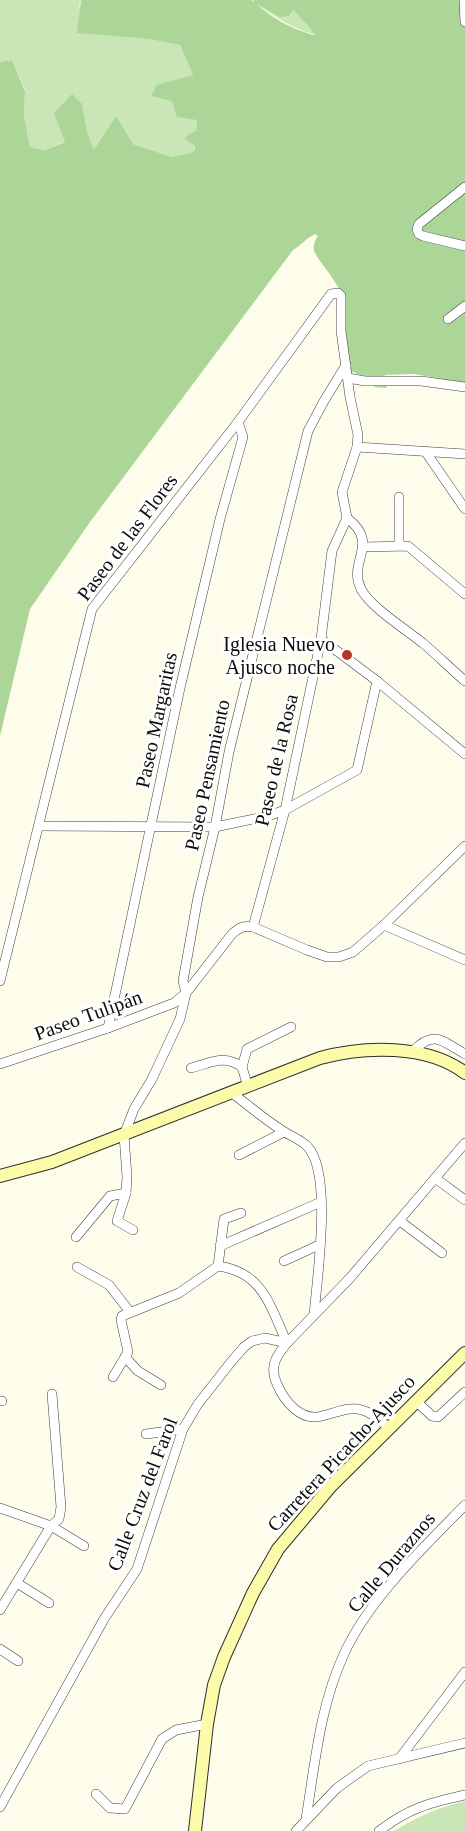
<svg xmlns="http://www.w3.org/2000/svg" width="465" height="1831" font-family="'Times New Roman',serif">
<rect width="100%" height="100%" fill="#fefceb"/>
<!-- green -->
<g fill="#cae6b7">
<path d="M0 0H81L79 6 105 35 148 39 180 45 193 75 177 80 172 101 197 120 194 152 172 157 133 144 94 151 87 132 45 150 30 147 24 115 25 90 12 60 0 62Z"/>
<path d="M251 0H302L322 36C295 31 273 16 251 0Z"/>
<path d="M465 1801V1831H394C417 1817 439 1807 465 1801Z"/>
</g>
<!-- forest -->
<path fill="#acd697" fill-rule="evenodd" d="M81 0H251L253 2 255 0H465V383L414 374 384 375 392 380 386 388 375 387 362 379 365 375H360L350 371 337 336C340 327 344 303 341 294 337 280 316 259 314 250 313 245 315 240 318 236L315 234C306 238 302 245 293 250L90 522 30 609 0 736V62L12 60 25 91 24 115 30 147 45 150 65 142 54 113 72 94 82 104 87 132 94 150 116 116 133 144 172 157 194 152 195 146 185 139 188 135 196 131 197 120 177 117 172 101 151 96 157 85 193 75 180 45 148 39 77 33ZM257 4 280 17 289 16 293 9C299 17 311 27 315 35 295 31 270 17 257 4Z"/>
<g fill="none" stroke-linecap="round" stroke-linejoin="round">
<!-- street casing -->
<g stroke="#3f3f3f" stroke-width="10">
<g id="street">
<path d="M464 0 465 22"/>
<path d="M465 187 419 224 417 229 419 234 423 236 465 246"/>
<path d="M448 319 465 306"/>
<path d="M348 378 365 381H421L465 387"/>
<path d="M357 447 465 454"/>
<path d="M425 451 465 509"/>
<path d="M399 497V545"/>
<path d="M347 518C381 544 347 561 361 589 370 607 407 630 424 644 438 656 451 669 465 681"/>
<path d="M364 547 408 546 465 594"/>
<path d="M321 639 377 681 465 754"/>
<path d="M40 826 215 827 268 816 285 810 357 770 377 681"/>
<path d="M384 925 465 960"/>
<path d="M0 981 92 609 238 422 331 294 338 293 341 296V331L350 397 358 435 357 447 342 492 347 518 332 551 321 639 285 810 253 927"/>
<path d="M108 1028 180 688 220 519 243 437 238 422"/>
<path d="M412 1052C434 1029 442 1041 465 1054"/>
<path d="M0 1064 108 1028 174 1003 186 993 183 981 198 897 215 827 229 752 308 431 324 401 346 365"/>
<path d="M191 1068C211 1063 224 1054 242 1067"/>
<path d="M248 1087 242 1067 247 1049 291 1027"/>
<path d="M232 1093C248 1105 263 1118 280 1129 288 1135 300 1139 307 1146 333 1172 317 1278 314 1315"/>
<path d="M239 1155 284 1132"/>
<path d="M435 1178 465 1200"/>
<path d="M400 1221 442 1253"/>
<path d="M133 1230 117 1221 126 1193 127 1177 124 1135 134 1109 152 1079 180 1019 186 993 232 934C239 928 243 925 253 927L307 950 327 957H339L353 952 384 925 465 846"/>
<path d="M76 1237 110 1196 126 1193"/>
<path d="M220 1246 321 1202"/>
<path d="M284 1261 319 1245"/>
<path d="M218 1266C263 1272 270 1306 287 1343 276 1356 269 1367 277 1384 284 1401 301 1422 322 1416 336 1413 348 1406 362 1410 373 1413 381 1421 389 1428"/>
<path d="M218 1266 224 1219 241 1213"/>
<path d="M77 1267 109 1285 130 1312"/>
<path d="M125 1357 138 1371 161 1385"/>
<path d="M113 1377 128 1352 121 1320 122 1316 179 1293 218 1266"/>
<path d="M0 1401H2"/>
<path d="M416 1401 432 1416 438 1417 465 1392"/>
<path d="M146 1434 183 1429"/>
<path d="M0 1508 51 1526 84 1546"/>
<path d="M17 1583 49 1603"/>
<path d="M0 1610 51 1526 59 1519 61 1507 52 1394"/>
<path d="M0 1649 18 1661"/>
<path d="M399 1759 465 1672"/>
<path d="M96 1794 110 1808 125 1809 162 1739 176 1730 207 1724"/>
<path d="M0 1807 104 1619 137 1569 183 1429 198 1404 231 1362 244 1347 252 1341 265 1338 287 1343 350 1278 465 1143"/>
<path d="M306 1819C315 1763 320 1706 344 1654 369 1599 423 1548 465 1505"/>
<path d="M296 1831 337 1788 368 1766 465 1743"/>
<path d="M379 1831C409 1808 429 1803 465 1795"/>
</g>
</g>
<!-- secondary casing -->
<g stroke="#2e2e2e" stroke-width="14">
<g id="secondary">
<path d="M0 1176 52 1162 320 1058C364 1046 427 1044 465 1073"/>
<path d="M195 1831 207 1724 214 1685 224 1657 253 1593 278 1549 331 1486 465 1353"/>
</g>
</g>
<!-- street -->
<use href="#street" stroke="#fff" stroke-width="9"/>
<!-- secondary -->
<use href="#secondary" stroke="#fbfba9" stroke-width="12"/>
</g>
<!-- markers -->
<circle fill="#b5332a" stroke="#fff" stroke-width="2" cx="347" cy="655" r="6"/>
<g text-anchor="middle" dominant-baseline="central" stroke-width="6" stroke-linejoin="round" paint-order="stroke">
<!-- street labels -->
<g font-size="20" fill="#0c0c0c" stroke="#fff">
<text transform="translate(127 537) rotate(-53)">Paseo de las Flores</text>
<text transform="translate(156 720) rotate(-78)">Paseo Margaritas</text>
<text transform="translate(276 760) rotate(-77)">Paseo de la Rosa</text>
<text transform="translate(207 775) rotate(-78)">Paseo Pensamiento</text>
<text transform="translate(88 1015) rotate(-20)">Paseo Tulipán</text>
<text transform="translate(341 1453) rotate(-47)">Carretera Picacho-Ajusco</text>
<text transform="translate(142 1494) rotate(-69)">Calle Cruz del Farol</text>
<text transform="translate(391 1562) rotate(-50)">Calle Duraznos</text>
</g>
<!-- poi labels -->
<g font-size="20" fill="#0c0c0c" stroke="#fff" text-anchor="end">
<text x="335" y="644">Iglesia Nuevo<tspan x="335" dy="23">Ajusco noche</tspan></text>
</g>
</g>
</svg>
